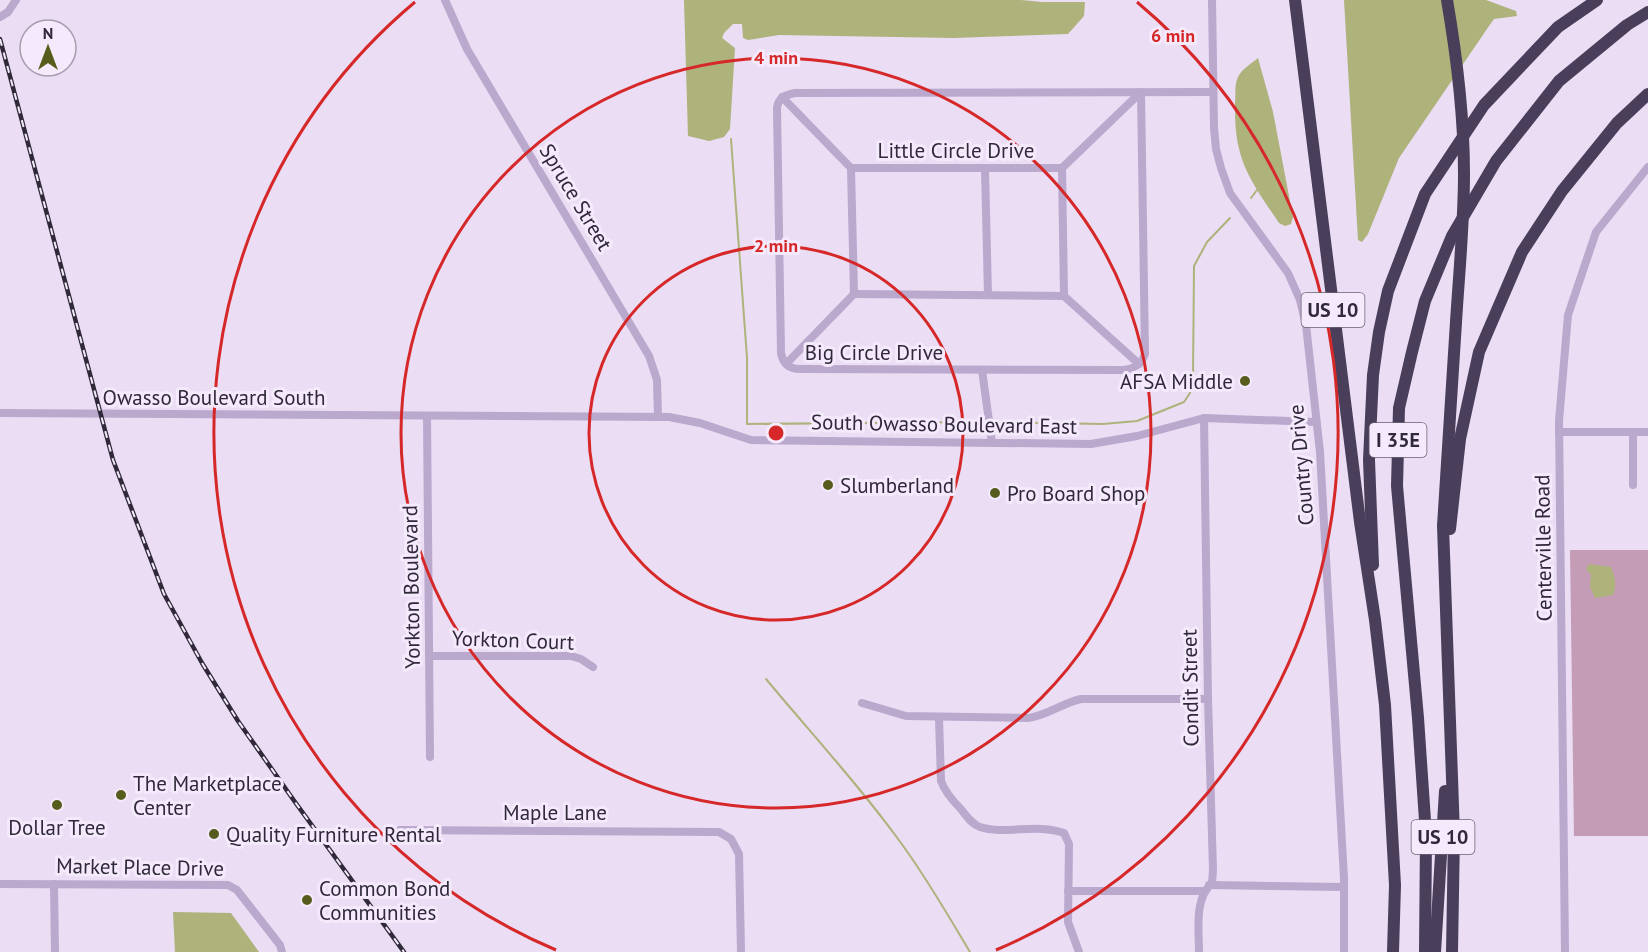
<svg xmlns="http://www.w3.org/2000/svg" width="1648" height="952" font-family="'PT Sans',sans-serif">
<rect width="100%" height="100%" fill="#eaddf4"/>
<!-- green -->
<path fill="#c49cb5" d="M1570 550H1648V836H1574Z"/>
<!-- water -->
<g fill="#aeb27b">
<path d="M684 0H1021L1042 2H1085L1084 16 1068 34 953 38 779 35 748 40 743 38 742 24H733L724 33 722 38 735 48 730 129 724 137 709 141 688 136Z"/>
<path d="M1344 0H1486L1516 11 1517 16 1494 19 1489 26 1399 158 1368 234 1362 242 1358 240Z"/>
<path d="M1258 58 1273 112 1293 217 1291 224 1285 226 1279 223C1249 178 1234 160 1235 104 1236 95 1234 85 1238 77 1242 69 1252 63 1258 58Z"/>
<path d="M1589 564 1611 567C1615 575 1617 587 1613 595L1595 598 1590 587 1591 574 1586 569Z"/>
<path d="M173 912 231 913 259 952H175Z"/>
</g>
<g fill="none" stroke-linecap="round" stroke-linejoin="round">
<!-- stream -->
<g stroke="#aeb27b" stroke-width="2">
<path d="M731 139 747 358V424L987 422"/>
<path d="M1251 198 1257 190"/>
<path d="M993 422 1103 424 1137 421 1184 402 1190 393 1193 374 1194 266 1207 242 1230 218"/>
<path d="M766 679C811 733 859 785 901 843 926 877 948 915 970 952"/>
</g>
<!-- minor -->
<g stroke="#baa8cd" stroke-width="8">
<path d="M445 0 467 49 649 356 657 380 658 417"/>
<path d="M1212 0 1214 128 1216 149 1221 168 1230 193 1288 273 1300 300 1306 325 1320 452 1344 878V952"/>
<path d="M0 17 8 12 16 0"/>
<path d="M1141 92 1145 354C1141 365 1134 369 1123 370L800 369C789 369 783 364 781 353L777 108C778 98 785 95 795 93L1213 92"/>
<path d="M782 97 851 168 854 294 786 364"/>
<path d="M851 168H1062L1141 92"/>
<path d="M1062 168 1064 296"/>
<path d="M985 169 988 295"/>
<path d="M854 294 1064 296 1139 364"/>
<path d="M982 370 992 443"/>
<path d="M0 413 669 417 700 423 751 440 1091 444 1137 436 1204 418 1316 422"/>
<path d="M427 416 430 757"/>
<path d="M1559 432H1648"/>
<path d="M1633 485V432"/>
<path d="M429 656H571L581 659 593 667"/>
<path d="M862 703 906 716 1028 718C1047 716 1062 703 1081 699H1208"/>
<path d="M939 718 941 781C945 792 952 800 960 808 966 815 971 824 980 827 1005 835 1037 823 1064 833L1069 844 1068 922 1079 952"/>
<path d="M400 830 719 832 731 839 739 854 741 952"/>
<path d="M0 884 228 885 237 890 280 945 282 952"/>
<path d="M54 884 55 952"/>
<path d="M1209 885 1344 887"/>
<path d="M1068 891H1203"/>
<path d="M1199 952C1199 929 1194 899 1212 883L1213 870 1208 699 1204 418"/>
<path d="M1565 952 1559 421 1568 315 1596 232 1648 167"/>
</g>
<!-- highway -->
<g stroke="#493f5b" stroke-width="12">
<path d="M1295 0 1360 522 1375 620 1385 705 1395 885 1393 952"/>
<path d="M1450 529 1460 439 1479 352 1522 252 1562 191 1617 123 1648 94"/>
<path d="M1373 565 1369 460 1373 375 1379 332 1388 291 1425 194 1484 105 1558 27 1597 0"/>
<path d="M1425 952 1426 835 1418 718 1397 486 1399 408 1412 352 1425 301 1452 236 1496 161 1559 81 1627 25 1648 12"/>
<path d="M1435 952 1445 791"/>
<path d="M1452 952 1454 834 1443 526 1456 322"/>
</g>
<!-- rail casing -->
<g stroke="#2f2939" stroke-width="4.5">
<path id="rail" d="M0 39 113 460 164 594 202 663 238 721 295 802 404 952"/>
</g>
<!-- rail -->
<use href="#rail" stroke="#f4eafb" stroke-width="2" stroke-dasharray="7" stroke-linecap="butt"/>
<!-- highway-bridge -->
<path stroke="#493f5b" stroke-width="12" d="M1447 0C1457 58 1464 116 1464 174 1464 224 1459 273 1456 322"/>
</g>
<!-- distance rings -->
<g fill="none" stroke="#d62828" stroke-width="3">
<circle cx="776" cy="433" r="187"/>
<circle cx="776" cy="433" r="375"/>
<path d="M556 950A562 562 0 0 1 415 2M1137 2A562 562 0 0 1 996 950"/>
</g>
<!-- markers -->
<g fill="#565d1c" stroke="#f4eafb" stroke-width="2">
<circle cx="1245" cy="381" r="6"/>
<circle cx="828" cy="485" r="6"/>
<circle cx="995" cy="493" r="6"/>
<circle cx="121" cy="795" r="6"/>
<circle cx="57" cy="805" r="6"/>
<circle cx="214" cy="834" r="6"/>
<circle cx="307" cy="900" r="6"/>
</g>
<g text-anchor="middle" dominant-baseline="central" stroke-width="6" stroke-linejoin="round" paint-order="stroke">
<!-- shield labels -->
<g fill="#f4eafb" stroke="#6a6373" stroke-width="1.5">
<rect x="1301.5" y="293" width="63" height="34" rx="4.5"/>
<rect x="1369.5" y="423" width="57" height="34" rx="4.5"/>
<rect x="1411.5" y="820" width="63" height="34" rx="4.5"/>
</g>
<g font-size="20" font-weight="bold" fill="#2f2939">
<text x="1333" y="310">US 10</text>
<text x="1398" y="440">I 35E</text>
<text x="1443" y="837">US 10</text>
</g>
<!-- street labels -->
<g font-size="21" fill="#2f2939" stroke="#f4eafb">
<text x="956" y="150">Little Circle Drive</text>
<text transform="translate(576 197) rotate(59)">Spruce Street</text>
<text x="874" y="352">Big Circle Drive</text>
<text x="214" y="397">Owasso Boulevard South</text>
<text transform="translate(944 424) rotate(1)">South Owasso Boulevard East</text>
<text transform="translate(1301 465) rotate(-95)">Country Drive</text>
<text transform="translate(1543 548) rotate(-91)">Centerville Road</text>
<text transform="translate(411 587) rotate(-91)">Yorkton Boulevard</text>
<text transform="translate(513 640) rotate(2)">Yorkton Court</text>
<text transform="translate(1190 688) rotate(-91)">Condit Street</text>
<text x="555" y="812">Maple Lane</text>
<text transform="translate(140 867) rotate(1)">Market Place Drive</text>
</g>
<!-- poi labels -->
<g font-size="21" fill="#2f2939" stroke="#f4eafb" text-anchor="start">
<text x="1233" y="381" text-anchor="end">AFSA Middle</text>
<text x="840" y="485">Slumberland</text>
<text x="1007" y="493">Pro Board Shop</text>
<text x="133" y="783">The Marketplace<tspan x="133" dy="24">Center</tspan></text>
<text x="57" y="827" text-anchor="middle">Dollar Tree</text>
<text x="226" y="834">Quality Furniture Rental</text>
<text x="319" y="888">Common Bond<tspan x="319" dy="24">Communities</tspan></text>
</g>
</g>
<circle cx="776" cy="433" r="9" fill="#d62828" stroke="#f4eafb" stroke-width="3"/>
<g font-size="18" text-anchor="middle" font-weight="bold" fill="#d62828" stroke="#f4eafb" stroke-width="6" stroke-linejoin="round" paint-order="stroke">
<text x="1173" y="42">6 min</text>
<text x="776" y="64">4 min</text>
<text x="776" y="252">2 min</text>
</g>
<!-- north arrow -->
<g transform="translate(48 48)"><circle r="28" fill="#f4eafb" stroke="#a59dad" stroke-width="1.5"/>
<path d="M0-4.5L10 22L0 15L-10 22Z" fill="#565d1c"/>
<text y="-9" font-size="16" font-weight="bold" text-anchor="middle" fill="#2f2939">N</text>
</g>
</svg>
